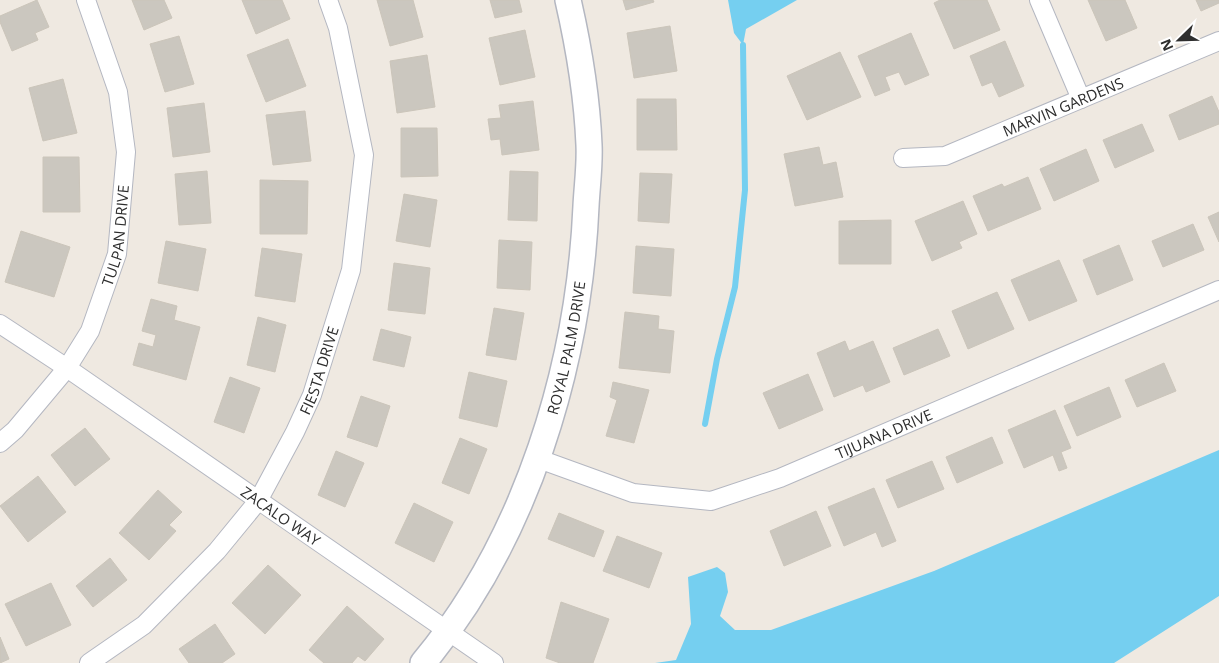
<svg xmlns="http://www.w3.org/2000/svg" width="1219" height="663" font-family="'Open Sans',sans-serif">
<rect width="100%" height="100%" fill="#efe9e1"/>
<!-- water -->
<g fill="#75cff0">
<path d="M728 0H797L746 29 743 45 734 33Z"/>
<path d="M1219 450V596L1114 663H655L676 660 691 624 688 577 717 567 725 573 728 592 720 616 735 630H771L934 571Z"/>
</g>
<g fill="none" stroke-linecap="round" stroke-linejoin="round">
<!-- stream -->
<path stroke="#75cff0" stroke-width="6" d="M705 424 717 359 735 287 745 190 743 45"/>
</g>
<!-- building -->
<g fill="#cbc7bf" stroke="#cbc5ba">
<path d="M37 0 49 27 35 33 38 40 12 51 0 22V16Z"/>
<path d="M132 0H164L172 18 144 30Z"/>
<path d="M242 0H282L290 19 256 34Z"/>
<path d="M377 0H413L423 37 390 46Z"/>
<path d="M490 0H519L522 12 495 18Z"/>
<path d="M623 0H653L654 2 626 10Z"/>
<path d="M940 0H987L1000 30 954 49 934 3Z"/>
<path d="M1088 0H1125L1137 28 1106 41Z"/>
<path d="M1196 0H1219V3L1201 11Z"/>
<path d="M670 26 677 71 634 78 627 33Z"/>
<path d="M525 30 535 77 500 85 489 38Z"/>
<path d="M911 33 929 75 905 85 899 72 885 77 890 90 875 96 858 56Z"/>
<path d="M179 36 194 84 165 92 150 44Z"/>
<path d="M288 39 306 86 266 102 247 55Z"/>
<path d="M1005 41 1024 86 999 97 992 82 982 86 970 56Z"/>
<path d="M840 52 861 97 807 120 787 76Z"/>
<path d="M427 55 435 107 397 113 390 61Z"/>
<path d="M63 79 77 133 43 141 29 88Z"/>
<path d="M1212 96 1219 112V124L1179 140 1169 115Z"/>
<path d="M637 99H676L677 150H637Z"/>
<path d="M533 101 539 150 502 155 500 139 491 140 488 119 501 118 499 105Z"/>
<path d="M204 103 210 152 173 157 167 108Z"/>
<path d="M305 111 311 161 273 165 266 115Z"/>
<path d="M1142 124 1154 151 1115 168 1103 140Z"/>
<path d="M401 128H437L438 176 401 177Z"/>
<path d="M819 147 823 165 836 162 843 197 795 206 784 154Z"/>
<path d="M1086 149 1099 181 1054 201 1040 169Z"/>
<path d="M43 157H79L80 212H43Z"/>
<path d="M207 171 211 223 179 225 175 174Z"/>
<path d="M510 171 538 172 537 221 508 220Z"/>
<path d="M640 173 672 174 669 223 638 221Z"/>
<path d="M1028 177 1041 209 988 231 973 196 1002 184 1004 187Z"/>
<path d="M260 180 308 181 307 234H260Z"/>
<path d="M404 194 437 200 430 247 396 241Z"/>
<path d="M963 201 977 234 959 242 962 248 932 261 915 221Z"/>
<path d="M1219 212V242L1208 217Z"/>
<path d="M891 220V264H839V221Z"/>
<path d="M1193 224 1204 250 1163 267 1152 241Z"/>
<path d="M21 231 70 247 54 297 5 282Z"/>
<path d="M499 240 532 242 530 290 497 288Z"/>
<path d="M166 241 206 249 198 291 158 283Z"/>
<path d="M1119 245 1133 280 1097 295 1083 260Z"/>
<path d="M636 246 674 249 671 296 633 293Z"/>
<path d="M262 248 302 254 295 302 255 296Z"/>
<path d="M1059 260 1077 301 1029 321 1011 280Z"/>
<path d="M394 263 430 268 425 314 388 310Z"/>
<path d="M997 292 1014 329 968 349 952 311Z"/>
<path d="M151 299 177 306 174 320 200 327 186 380 133 365 139 343 153 347 156 335 142 331Z"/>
<path d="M494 308 524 313 516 360 486 355Z"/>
<path d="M625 312 659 316 658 329 674 331 670 373 619 368Z"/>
<path d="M258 317 286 325 275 372 247 365Z"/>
<path d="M381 329 411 337 404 367 373 360Z"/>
<path d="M938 329 950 356 904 375 893 348Z"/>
<path d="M845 341 849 351 873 341 890 382 866 392 863 385 834 397 817 353Z"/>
<path d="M1164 363 1176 391 1137 407 1125 380Z"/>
<path d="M469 372 507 381 497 427 459 418Z"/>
<path d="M808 374 823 410 779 429 763 393Z"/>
<path d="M230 377 260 388 244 433 214 422Z"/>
<path d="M613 382 649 390 634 443 606 436 617 400 610 397Z"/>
<path d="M1109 387 1121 417 1077 436 1064 406Z"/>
<path d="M361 396 390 406 377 447 347 437Z"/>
<path d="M1055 410 1071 448 1061 452 1067 468 1059 471 1053 455 1024 468 1008 430Z"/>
<path d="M85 428 110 459 75 486 51 455Z"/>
<path d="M992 437 1003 463 957 483 946 457Z"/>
<path d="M460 438 487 449 469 494 442 483Z"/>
<path d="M336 451 364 463 345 507 318 495Z"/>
<path d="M932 461 944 489 898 508 886 480Z"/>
<path d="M38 476 66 512 28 542 0 506Z"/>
<path d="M874 488 896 541 882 547 876 532 844 546 828 507Z"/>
<path d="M158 490 182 512 169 525 176 531 149 560 119 533Z"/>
<path d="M414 503 453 522 434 562 395 543Z"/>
<path d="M816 511 831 546 784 566 770 531Z"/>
<path d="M559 513 604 531 594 557 548 539Z"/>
<path d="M617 536 662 553 649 588 603 571Z"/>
<path d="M110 558 127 580 93 607 76 586Z"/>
<path d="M268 565 301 595 265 634 232 603Z"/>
<path d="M51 583 71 625 26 646 5 604Z"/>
<path d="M561 602 609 619 593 663H560L546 658Z"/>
<path d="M347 606 384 639 365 661 358 656 352 663H324L309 650Z"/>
<path d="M215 624 235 654 222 663H189L179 649Z"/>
<path d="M0 637 9 659 0 663Z"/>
</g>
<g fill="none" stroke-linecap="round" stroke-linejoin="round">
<!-- street casing -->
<g stroke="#b4b7c1" stroke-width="20">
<g id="street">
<path d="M1039 0 1081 99"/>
<path id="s1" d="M903 158 945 156 1219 41"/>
<path id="s2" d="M0 324 67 368 494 663"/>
<path id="s3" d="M0 443 15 430 67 368 90 331 117 254 126 152 118 92 86 0"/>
<path id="s4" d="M539 459 633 493 711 501 780 478 1219 290"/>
<path id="s5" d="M89 663 144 625 217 551 258 501 295 432 312 395 351 270 364 155 338 28 328 0"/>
</g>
</g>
<!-- secondary casing -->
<g stroke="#b4b7c1" stroke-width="28">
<g id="secondary">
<path id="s6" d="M423 663C527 538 579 366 586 206 587 186 590 165 589 145 587 96 579 48 568 0"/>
</g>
</g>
<!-- street -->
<use href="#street" stroke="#fff" stroke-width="18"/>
<!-- secondary -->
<use href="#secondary" stroke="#fff" stroke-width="25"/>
</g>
<g text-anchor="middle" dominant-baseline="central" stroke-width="4.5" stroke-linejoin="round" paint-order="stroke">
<!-- street labels -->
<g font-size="15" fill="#2e2e2e" stroke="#fff">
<text stroke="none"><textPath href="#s1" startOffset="170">MARVIN GARDENS</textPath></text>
<text stroke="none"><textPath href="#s3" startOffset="244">TULPAN DRIVE</textPath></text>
<text stroke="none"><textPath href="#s6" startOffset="350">ROYAL PALM DRIVE</textPath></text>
<text stroke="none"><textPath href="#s5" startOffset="380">FIESTA DRIVE</textPath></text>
<text stroke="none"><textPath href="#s4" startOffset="364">TIJUANA DRIVE</textPath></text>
<text stroke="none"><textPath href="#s2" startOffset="340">ZACALO WAY</textPath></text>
</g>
</g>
<!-- north arrow -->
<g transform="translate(1179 40) rotate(247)" stroke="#ffffff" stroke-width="4" paint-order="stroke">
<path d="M0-4L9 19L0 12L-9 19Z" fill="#2e2e2e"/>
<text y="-8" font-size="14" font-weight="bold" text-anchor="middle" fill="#2e2e2e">N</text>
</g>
</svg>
